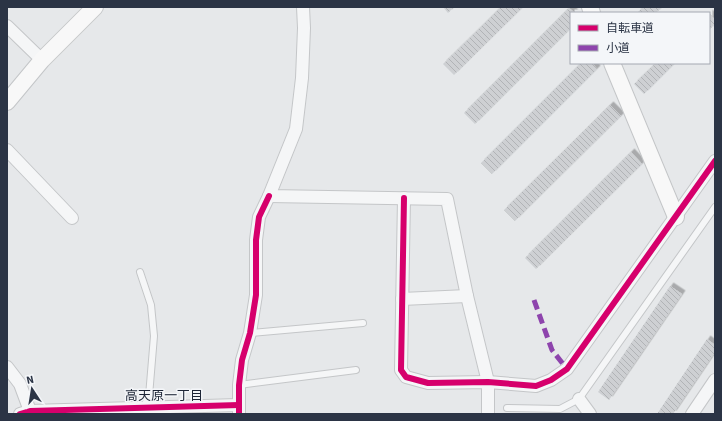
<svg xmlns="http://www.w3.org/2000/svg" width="722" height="421" font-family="'Source Sans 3','Noto Sans JP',sans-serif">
<defs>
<pattern id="building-back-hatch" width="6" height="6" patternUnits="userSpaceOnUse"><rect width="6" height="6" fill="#ced0d3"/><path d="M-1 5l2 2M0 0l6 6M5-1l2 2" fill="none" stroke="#b1b3b6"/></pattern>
<filter id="shadow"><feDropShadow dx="3.5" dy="-3.5" stdDeviation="0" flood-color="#0004"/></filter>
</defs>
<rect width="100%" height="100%" fill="#e6e8ea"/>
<!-- building -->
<g fill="url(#building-back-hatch)" filter="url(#shadow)">
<path d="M443 7H454L448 13Z"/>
<path d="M501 7H523L454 75 443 64Z"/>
<path d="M643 7H662L656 13H637Z"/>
<path d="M569 8 575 13H571V28L475 124 464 113Z"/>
<path d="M709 13 715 19V24L709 30Z"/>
<path d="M581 63H592L597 69 492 174 481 163Z"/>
<path d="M656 63H675L644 94 634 84Z"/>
<path d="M610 105 621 116 515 221 504 210Z"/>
<path d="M631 152 642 164 536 269 525 258Z"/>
<path d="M670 286 682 294 609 400 598 392Z"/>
<path d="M707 339 715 345V352L673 414H657Z"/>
</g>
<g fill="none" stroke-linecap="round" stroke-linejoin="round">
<!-- lane casing -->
<g stroke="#c4c6c8" stroke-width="8">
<g id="lane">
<path d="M250 333 363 323"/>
<path d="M239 385 356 370"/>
<path d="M507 408 560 409 579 399 715 207"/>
<path d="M140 414 149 396 154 336 151 305 140 272"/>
</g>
</g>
<!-- street casing -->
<g stroke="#c4c6c8" stroke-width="14">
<g id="street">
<path d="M303 7 304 28 302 78 296 129 269 196 447 199 467 296 488 382V414"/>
<path d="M7 26 42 60"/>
<path d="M7 150 72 218"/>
<path d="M404 198 401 370 406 377 428 383 488 382 536 386 551 380 567 369 715 161"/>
<path d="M402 299 467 296"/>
<path d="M7 367 20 384 30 411"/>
<path d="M579 399 590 414"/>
<path d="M20 414 30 411 239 405"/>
<path d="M239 414V385L242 360 250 333 256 295V240L259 217 269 196"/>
<path d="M692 414 715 380"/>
</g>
</g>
<!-- secondary casing -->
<g stroke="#c4c6c8" stroke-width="18">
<g id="secondary">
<path d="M590 7 592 13"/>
<path d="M612 63 676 217"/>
<path d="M7 102 42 60 95 7"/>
</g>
</g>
<!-- lane -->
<use href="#lane" stroke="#f5f6f7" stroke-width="6"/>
<!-- street -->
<use href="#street" stroke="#f5f6f7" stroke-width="12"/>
<!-- secondary -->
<use href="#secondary" stroke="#f8f8f8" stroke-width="16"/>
<!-- quiet -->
<path stroke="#8e44ad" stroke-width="5" stroke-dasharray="10 5" stroke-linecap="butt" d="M534 300 552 350 567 369"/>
<!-- cycleway casing -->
<g stroke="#f4f6f9" stroke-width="8">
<g id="cycleway">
<path d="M404 198 401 370 406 377 428 383 488 382 536 386 551 380 567 369 715 161"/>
<path d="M20 414 30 411 239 405"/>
<path d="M239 414V385L242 360 250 333 256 295V240L259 217 269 196"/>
</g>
</g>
<!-- cycleway -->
<use href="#cycleway" stroke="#d6006c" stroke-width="6"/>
</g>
<g text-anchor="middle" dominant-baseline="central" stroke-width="3" stroke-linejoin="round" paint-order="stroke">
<!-- neighbourhood labels -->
<g font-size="13" fill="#1d2536" stroke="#f4f6f9">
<text x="164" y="396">高天原一丁目</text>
</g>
</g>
<!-- border -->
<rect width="722" height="421" fill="none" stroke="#2b3445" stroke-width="16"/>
<!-- legend -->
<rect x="570" y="12" width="140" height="52" fill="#f4f6f9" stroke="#a4a8b1"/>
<rect x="578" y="25" width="20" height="6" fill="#d6006c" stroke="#a4a8b1"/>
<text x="606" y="32" font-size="12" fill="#2b3445">自転車道</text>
<rect x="578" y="45" width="20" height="6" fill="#8e44ad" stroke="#a4a8b1"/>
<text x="606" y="52" font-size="12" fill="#2b3445">小道</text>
<!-- north arrow -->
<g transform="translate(32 389) rotate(348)" stroke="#f4f6f9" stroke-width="3" paint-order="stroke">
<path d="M0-3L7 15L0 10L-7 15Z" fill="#2b3445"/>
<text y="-6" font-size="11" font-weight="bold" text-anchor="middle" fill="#2b3445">N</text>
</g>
</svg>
